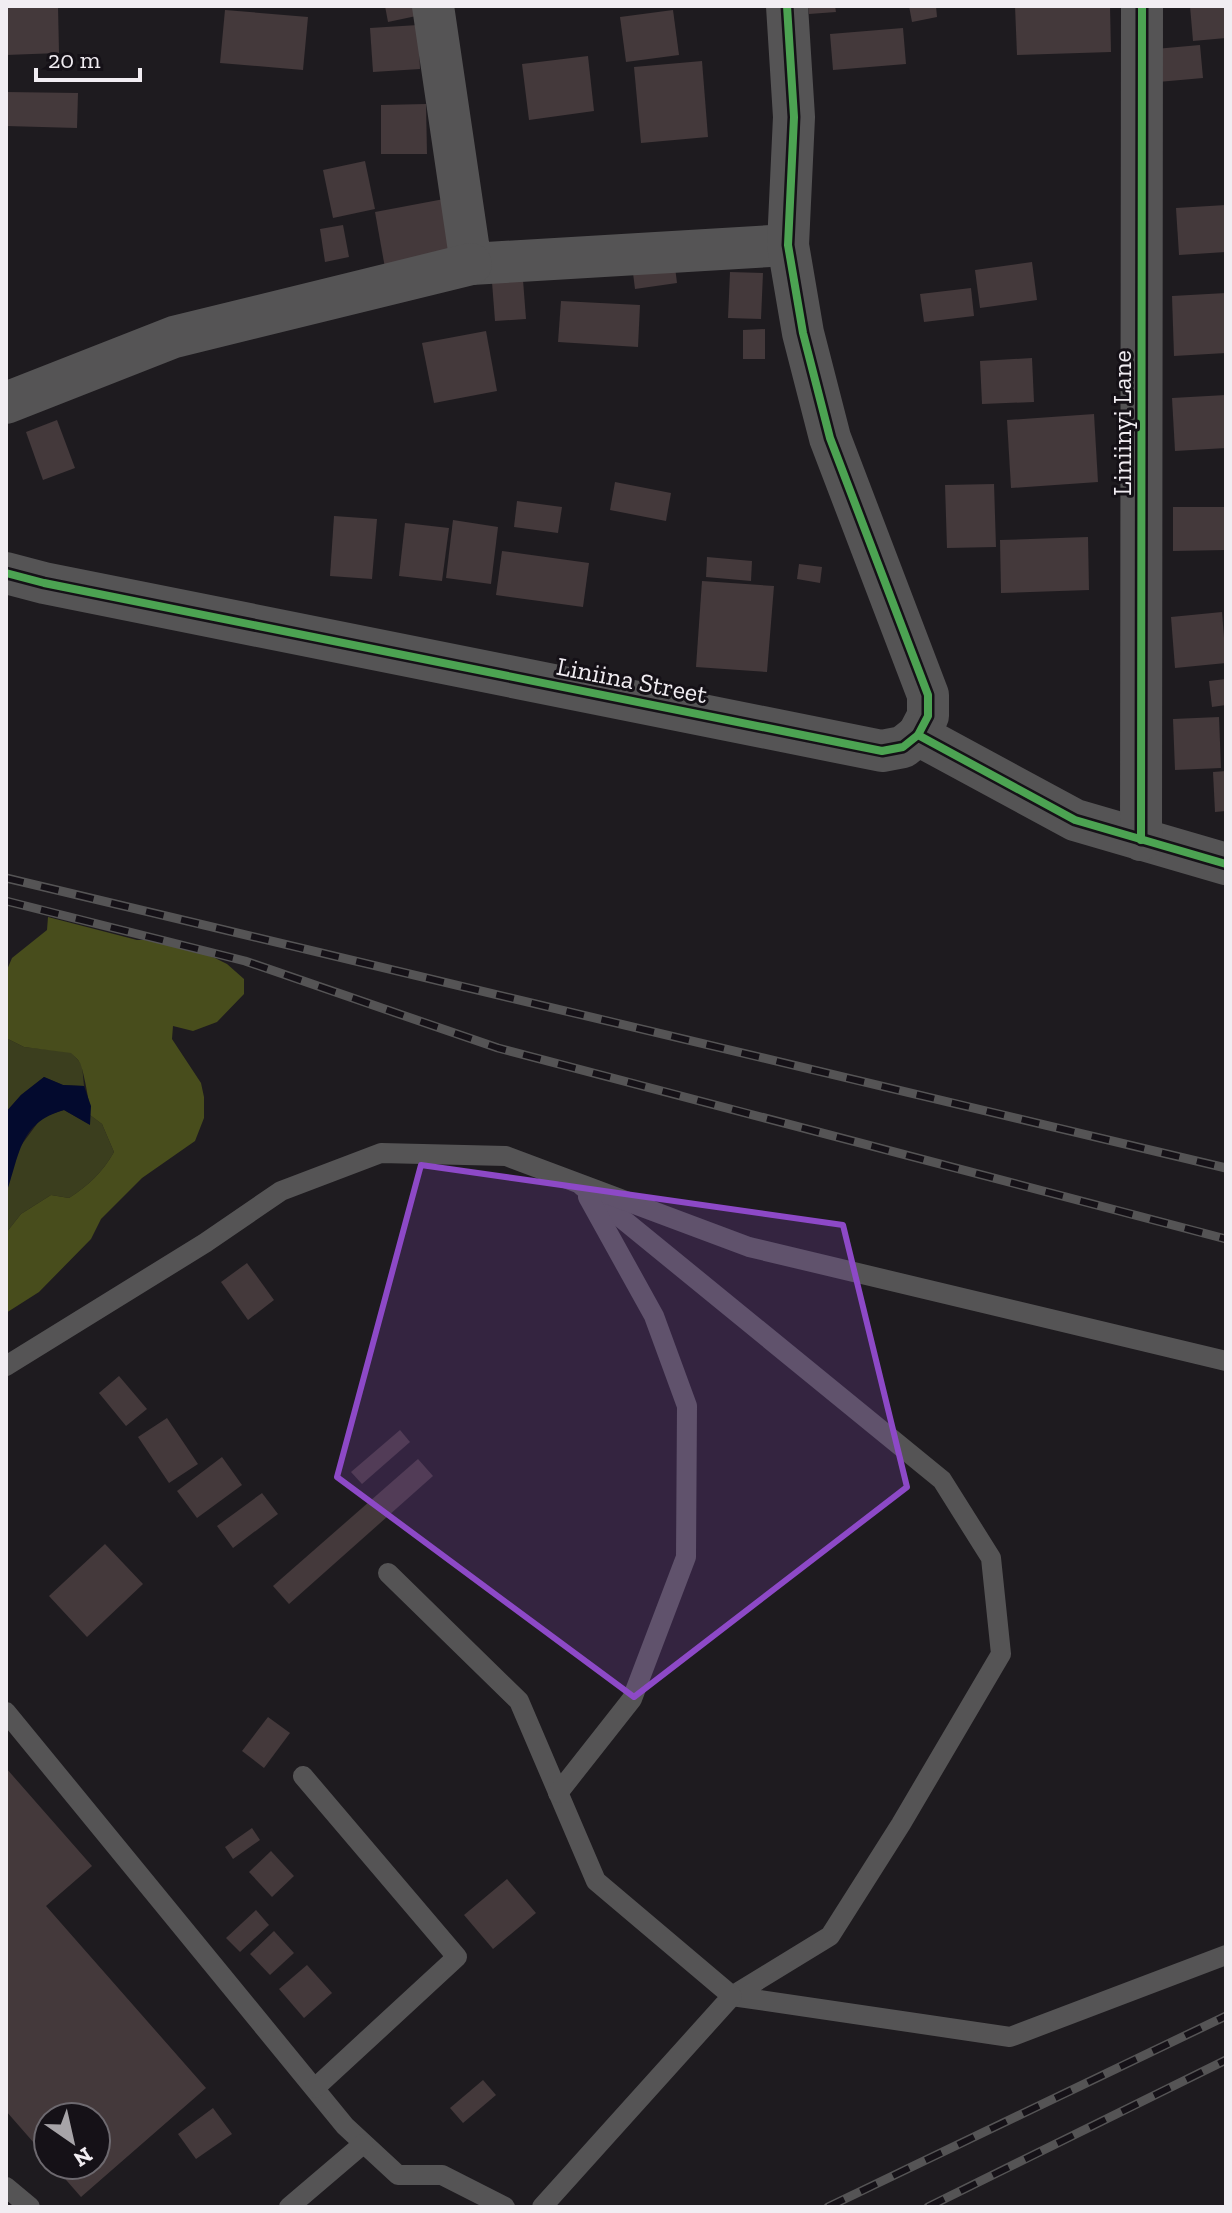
<svg xmlns="http://www.w3.org/2000/svg" width="1232" height="2213" font-family="'Zilla Slab',serif">
<rect width="100%" height="100%" fill="#1e1b1f"/>
<!-- green -->
<g fill="#3b3e1e">
<path d="M6 1038 24 1047 71 1052 82 1065 84 1086 63 1085 44 1077 21 1095 6 1112Z"/>
<path d="M64 1110 89 1124 90 1115 102 1124 114 1152C102 1173 89 1185 69 1198L51 1195 21 1214 6 1233V1194L17 1151 42 1117Z"/>
</g>
<!-- forest -->
<path fill="#484d1c" d="M48 917 137 940H163L215 958 227 964 244 979V994L217 1022 193 1031 173 1026 172 1039 201 1083 204 1097V1118L195 1141 142 1178 101 1219 91 1239 39 1292 6 1313V1233L21 1214 51 1195 69 1198C89 1185 102 1173 114 1152L102 1124 90 1115C91 1109 83 1068 80 1063 78 1059 74 1056 71 1053L24 1047 6 1038V972L12 958 47 930Z"/>
<!-- water -->
<path fill="#030a2e" d="M44 1077 63 1085 84 1086 91 1106 90 1125 64 1110C18 1123 20 1156 6 1194V1112L21 1095Z"/>
<!-- building -->
<g fill="#44393b">
<path d="M6 6H58L59 53 6 55Z"/>
<path d="M385 6H419L421 15 388 22Z"/>
<path d="M808 6H835L836 12 809 14Z"/>
<path d="M909 6H936L937 17 912 22Z"/>
<path d="M1015 6H1110L1111 52 1017 55Z"/>
<path d="M1190 6H1226V38L1193 41Z"/>
<path d="M225 10 308 17 303 70 220 63Z"/>
<path d="M673 10 679 55 626 62 620 17Z"/>
<path d="M418 25 420 69 373 72 370 28Z"/>
<path d="M903 28 906 64 833 70 830 34Z"/>
<path d="M1200 45 1203 78 1158 82 1155 49Z"/>
<path d="M588 56 594 111 529 120 522 64Z"/>
<path d="M702 61 708 137 641 143 634 67Z"/>
<path d="M6 92 78 93 77 128 6 126Z"/>
<path d="M426 104 427 154H381V105Z"/>
<path d="M365 161 375 209 333 218 323 170Z"/>
<path d="M444 199 455 256 385 268 375 212Z"/>
<path d="M1226 205V252L1179 255 1176 208Z"/>
<path d="M343 225 349 257 325 262 320 229Z"/>
<path d="M674 259 677 283 635 289 632 265Z"/>
<path d="M1032 262 1037 300 980 308 975 270Z"/>
<path d="M522 267 526 319 495 321 491 269Z"/>
<path d="M730 272 763 273 761 319 728 318Z"/>
<path d="M971 288 974 316 924 322 920 294Z"/>
<path d="M1226 293V353L1174 356 1172 296Z"/>
<path d="M561 301 640 305 638 347 558 342Z"/>
<path d="M765 329V359H743V330Z"/>
<path d="M486 331 497 391 434 403 422 343Z"/>
<path d="M1032 358 1034 402 982 404 980 361Z"/>
<path d="M1226 395V448L1175 451 1172 398Z"/>
<path d="M1094 414 1098 482 1011 488 1007 420Z"/>
<path d="M57 420 75 468 43 480 26 432Z"/>
<path d="M615 482 671 493 666 521 610 510Z"/>
<path d="M994 484 996 547 947 548 945 485Z"/>
<path d="M517 501 562 507 558 533 514 527Z"/>
<path d="M1173 507H1226V550L1173 551Z"/>
<path d="M334 516 377 519 372 579 330 576Z"/>
<path d="M453 520 498 527 491 584 446 578Z"/>
<path d="M405 523 449 528 442 581 399 576Z"/>
<path d="M1088 537 1089 590 1001 593 1000 540Z"/>
<path d="M502 551 589 563 583 607 496 595Z"/>
<path d="M707 557 752 561 751 581 706 577Z"/>
<path d="M799 564 822 567 820 583 797 579Z"/>
<path d="M702 581 774 586 767 672 696 667Z"/>
<path d="M1222 612 1226 663 1175 668 1171 617Z"/>
<path d="M1226 679V705L1212 707 1209 681Z"/>
<path d="M1219 717 1221 768 1175 770 1173 719Z"/>
<path d="M1226 771V811L1215 812 1213 772Z"/>
<path d="M247 1263 274 1300 248 1320 221 1282Z"/>
<path d="M119 1376 147 1409 126 1426 99 1393Z"/>
<path d="M167 1418 198 1464 169 1483 138 1437Z"/>
<path d="M400 1430 410 1442 362 1484 351 1472Z"/>
<path d="M222 1457 242 1485 197 1518 177 1491Z"/>
<path d="M418 1459 433 1476 289 1604 273 1586Z"/>
<path d="M262 1493 278 1514 233 1548 217 1526Z"/>
<path d="M105 1544 143 1584 87 1637 49 1596Z"/>
<path d="M268 1717 290 1733 264 1768 242 1751Z"/>
<path d="M6 1768 92 1866 46 1906 206 2088 81 2197 53 2165H96V2117H48V2159L6 2111Z"/>
<path d="M252 1828 260 1840 233 1859 225 1847Z"/>
<path d="M271 1851 294 1876 272 1897 249 1872Z"/>
<path d="M507 1879 536 1913 493 1949 464 1915Z"/>
<path d="M256 1910 269 1925 240 1952 226 1938Z"/>
<path d="M274 1931 294 1953 270 1975 250 1954Z"/>
<path d="M307 1965 332 1993 304 2018 279 1989Z"/>
<path d="M483 2080 496 2095 463 2123 450 2108Z"/>
<path d="M213 2108 232 2134 196 2159 178 2134Z"/>
</g>
<g fill="none" stroke-linecap="round" stroke-linejoin="round">
<!-- service -->
<g stroke="#555455" stroke-width="20">
<path d="M582 1186 942 1480 991 1558 1001 1654 901 1824 830 1936 732 1996 1010 2037 1226 1955"/>
<path d="M6 1366 205 1243 281 1191 381 1153 506 1156 749 1247 1226 1361"/>
<path d="M388 1573 519 1701 596 1881 732 1996 542 2207"/>
<path d="M6 1712 345 2126 398 2175H442L505 2207"/>
<path d="M303 1776 457 1957 315 2088"/>
<path d="M558 1793 632 1699 686 1557 687 1406 654 1316 588 1197"/>
<path d="M6 2187 30 2207"/>
<path d="M289 2207 363 2144"/>
</g>
<!-- minor -->
<g stroke="#555455" stroke-width="42">
<path d="M433 6 471 264 788 245"/>
<path d="M787 6 794 117 788 245 803 333 830 438 928 695V716L918 735"/>
<path d="M6 403 174 337 471 264"/>
<path d="M6 573 44 583 882 751 903 747 918 735 1075 820 1226 864"/>
<path d="M1141 840 1142 6"/>
</g>
<!-- rail casing -->
<g stroke="#555455" stroke-width="9">
<g id="rail">
<path d="M6 878 1226 1168"/>
<path d="M6 901 245 961 498 1048 1226 1239"/>
<path d="M828 2207 1226 2016"/>
<path d="M928 2207 1226 2060"/>
</g>
</g>
<!-- rail -->
<use href="#rail" stroke="#151117" stroke-width="6" stroke-dasharray="18" stroke-linecap="butt"/>
<!-- cycleway casing -->
<g stroke="#151117" stroke-width="13">
<g id="cycleway">
<path d="M787 6 794 117 788 245 803 333 830 438 928 695V716L918 735"/>
<path d="M6 573 44 583 882 751 903 747 918 735 1075 820 1226 864"/>
<path d="M1141 840 1142 6"/>
</g>
</g>
<!-- cycleway -->
<use href="#cycleway" stroke="#4ca352" stroke-width="8"/>
</g>
<!-- marked area -->
<path fill="#8d49c7" fill-opacity="0.2" stroke="#8d49c7" stroke-width="6" stroke-linejoin="round" d="M421 1165 843 1225 907 1487 634 1697 337 1477Z"/>
<g text-anchor="middle" dominant-baseline="central" stroke-width="6" stroke-linejoin="round" paint-order="stroke">
<!-- street labels -->
<g font-size="26" fill="#f1edf2" stroke="#151117">
<text transform="translate(1122 423) rotate(-90)">Liniinyi Lane</text>
<text transform="translate(632 680) rotate(11)">Liniina Street</text>
</g>
</g>
<!-- border -->
<rect width="1232" height="2213" fill="none" stroke="#f1edf2" stroke-width="16"/>
<!-- north arrow -->
<g transform="translate(72 2141) rotate(146)"><circle r="38" fill="#151117" stroke="#6d696f" stroke-width="2"/>
<path d="M0-6L14 30L0 20L-14 30Z" fill="#a7a4a8"/>
<text y="-12" font-size="22" font-weight="bold" text-anchor="middle" fill="#f1edf2">N</text>
</g>
<!-- scale -->
<path d="M36 68v12h104v-12" fill="none" stroke="#f1edf2" stroke-width="4"/>
<text x="48" y="68" font-size="24" fill="#f1edf2" stroke="#151117" stroke-width="6" paint-order="stroke">20 m</text>
</svg>
